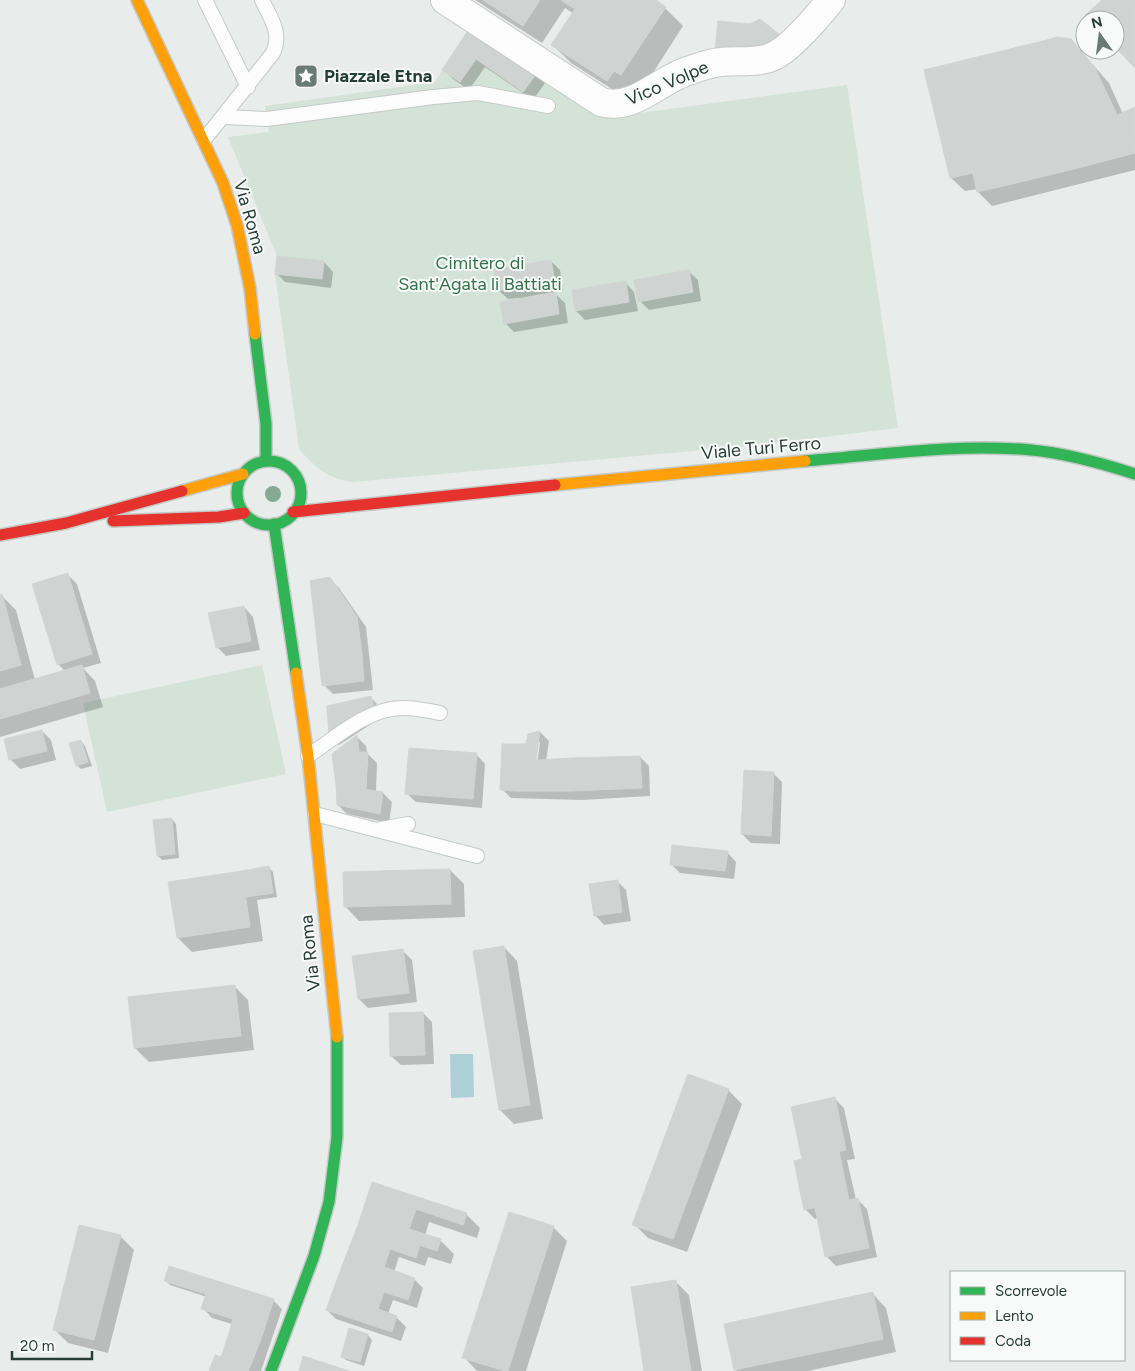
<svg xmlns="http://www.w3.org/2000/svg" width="1135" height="1371" font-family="Figtree,sans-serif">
<rect width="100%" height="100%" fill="#e8ecea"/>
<!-- green -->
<g fill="#d3e3d8">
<path d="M469 29 603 118 847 85 898 428 758 445 353 482C328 479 315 467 299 449L275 274 277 256 228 137 269 132 265 106 435 82Z"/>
<path d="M262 665 286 774 107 812 83 703Z"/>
</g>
<!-- water -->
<path fill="#add0d6" d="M450 1054H473L474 1097 451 1098Z"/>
<!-- shadow -->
<g fill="#0003" fill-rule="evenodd">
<path d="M475 0H653L665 8 683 26 640 93 626 98 571 63 553 45 574 14 565 8 542 43Z"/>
<path d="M470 30 536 74 545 83 533 100 485 67 469 90 453 79 444 70Z"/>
<path d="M1058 38 1080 50 1109 83 1123 114 1135 108V170L992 206 978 192V189L965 191 951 178 926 71Z"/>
<path d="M551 261 560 270 563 290 553 292 565 303 568 323 514 332 505 323 518 300V298L508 299 498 290Z"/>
<path d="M324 262 333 272 331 288 285 282 276 273Z"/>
<path d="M688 271 698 280 701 301 649 310 640 301Z"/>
<path d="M625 282 634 292 638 311 585 320 576 311Z"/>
<path d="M68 575 77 584 101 663 83 668 95 681 103 707 0 737V596H2L16 610 35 680 65 671 58 664Z"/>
<path d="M330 579 339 588 366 627 373 690 333 694 324 685Z"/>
<path d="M244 607 253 617 260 650 226 656 217 647Z"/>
<path d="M370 697 377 704 337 730 382 717 339 745 331 736Z"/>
<path d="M42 731 51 740 56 760 20 769 10 759Z"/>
<path d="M540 732 549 741 546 761 640 757 649 766 650 796 582 800 511 798 502 789 527 745ZM537 742H540L537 766H534Z"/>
<path d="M357 737 366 746 367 753 377 763 376 792 383 793 392 802 389 823 347 814 338 805 333 755Z"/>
<path d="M81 741 85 746 92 766 81 769 77 765Z"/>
<path d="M476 754 485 764 482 808 416 802 406 793Z"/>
<path d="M773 773 782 782 780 844 751 843 742 834Z"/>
<path d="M172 819 176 824 179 858 162 860 158 856Z"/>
<path d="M727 852 736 862 734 879 680 873 671 864Z"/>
<path d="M269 868 273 872 277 897 257 900 263 941 192 952 178 938 170 883Z"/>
<path d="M450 870 464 884 465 917 359 921 346 907Z"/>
<path d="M617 881 626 890 631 921 604 925 595 915Z"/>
<path d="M504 947 517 961 543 1119 514 1124 500 1110Z"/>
<path d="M403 951 412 960 417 1002 368 1008 359 999 354 957Z"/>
<path d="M234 986 248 1000 254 1050 149 1062 135 1048Z"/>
<path d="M423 1013 432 1022 434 1064 401 1065 391 1056Z"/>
<path d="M728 1090 742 1104 687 1252 648 1238 634 1224Z"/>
<path d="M835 1099 844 1108 855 1159 847 1160 856 1200H858L867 1209 877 1257 836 1266 827 1257 818 1218 815 1219 805 1209 804 1160 793 1108Z"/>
<path d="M373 1184 466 1214 480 1228 477 1238 429 1222 425 1236 440 1240 454 1254 451 1264 428 1257 425 1266 399 1257 394 1272 414 1279 423 1288 417 1308 393 1300 388 1314 397 1318 406 1327 401 1341 336 1319 327 1310 359 1225Z"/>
<path d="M553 1227 567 1241 526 1371H477L464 1357Z"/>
<path d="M120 1236 134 1250 108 1353 68 1343 54 1329Z"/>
<path d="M166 1281 273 1300 282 1309 261 1371H211L222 1358 232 1324 212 1318 203 1308 207 1297 170 1285Z"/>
<path d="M675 1281 689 1295 702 1371H645Z"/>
<path d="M873 1294 886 1308 896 1352 808 1371H737L735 1370Z"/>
<path d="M368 1335 372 1340 364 1366 346 1360 342 1356Z"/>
</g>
<!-- building -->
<g fill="#cfd3d1" stroke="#d1d5d3">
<path d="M483 0H540L523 26Z"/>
<path d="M561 0H656L666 7 621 75 614 71 607 81 551 45 575 9Z"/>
<path d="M1102 0H1135V68L1115 47V20H1090L1085 15Z"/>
<path d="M760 19 784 38 762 53 715 51 718 21 750 24Z"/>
<path d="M469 29 537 73 523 92 476 59 460 82 442 70Z"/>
<path d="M1058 37 1071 39 1095 68 1052 77 1043 41Z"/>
<path d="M1043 41 1052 77 986 93 977 57Z"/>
<path d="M977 57 1008 185 977 192 973 173 950 178 924 70Z"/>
<path d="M1095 68 1135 153 1074 169 1052 77Z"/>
<path d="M1052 77 1074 169 1008 185 986 93Z"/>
<path d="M1135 107V154L1117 115Z"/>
<path d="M277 256 324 261 322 279 275 274Z"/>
<path d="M551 260 555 281 497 291 494 269Z"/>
<path d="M689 270 693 292 638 302 634 280Z"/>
<path d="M626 281 629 302 575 311 572 290Z"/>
<path d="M556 292 559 314 504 324 500 302Z"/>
<path d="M68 573 92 654 57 665 32 584Z"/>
<path d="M330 577 357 617 315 622 310 581Z"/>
<path d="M2 594 21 665 0 671V595Z"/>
<path d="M244 606 251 641 216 648 208 613Z"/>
<path d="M357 617 362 654 319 660 315 622Z"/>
<path d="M362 654 364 681 322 686 319 660Z"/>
<path d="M82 665 90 693 0 719V689Z"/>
<path d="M371 696 374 708 329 736 327 706Z"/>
<path d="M42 730 47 751 9 760 4 739Z"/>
<path d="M540 731 536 760 571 758 572 791H516L528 734Z"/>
<path d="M357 735 359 752H368L366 789 336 785 332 754Z"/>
<path d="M81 740 88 762 76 766 69 743Z"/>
<path d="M502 744H526L516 791 500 790Z"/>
<path d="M409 748 477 753 473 799 405 794Z"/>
<path d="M640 756 642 788 572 791 571 758Z"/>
<path d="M744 770 774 772 771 836 741 834Z"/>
<path d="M336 785 383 792 380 814 337 805Z"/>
<path d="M172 818 175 854 157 856 153 820Z"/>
<path d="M672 845 728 851 725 871 670 865Z"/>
<path d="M269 866 273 893 246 897 242 871Z"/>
<path d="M450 869 451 904 344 907 343 872Z"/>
<path d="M242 871 250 927 177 938 168 882Z"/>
<path d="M618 880 622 912 594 916 589 884Z"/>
<path d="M504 946 530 1105 499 1110 473 951Z"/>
<path d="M403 949 409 993 358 999 352 956Z"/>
<path d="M235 985 241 1036 134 1048 128 997Z"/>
<path d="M423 1012 425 1055 390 1056 389 1013Z"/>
<path d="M688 1074 729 1089 673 1239 632 1225Z"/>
<path d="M835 1097 846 1150 802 1159 791 1107Z"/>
<path d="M839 1151 849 1200 804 1210 794 1161Z"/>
<path d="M372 1182 467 1213 463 1225 416 1209 409 1229 441 1239 437 1251 358 1225Z"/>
<path d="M858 1198 869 1248 825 1257 815 1208Z"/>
<path d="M509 1212 554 1226 508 1371H505L462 1358Z"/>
<path d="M79 1225 121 1235 94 1340 53 1330Z"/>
<path d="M358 1225 420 1245 416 1258 390 1249 384 1267 415 1278 411 1290 342 1266Z"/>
<path d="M169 1266 211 1279 206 1294 164 1281Z"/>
<path d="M342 1266 411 1290 408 1300 384 1292 378 1309 397 1316 392 1332 326 1310Z"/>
<path d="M211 1279 274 1299 261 1339 230 1330 233 1319 201 1309Z"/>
<path d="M676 1280 691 1371H644L631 1287Z"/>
<path d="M873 1292 883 1339 734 1370 724 1324Z"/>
<path d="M349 1328 368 1334 360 1362 341 1357Z"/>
<path d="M230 1330 261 1339 250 1367 221 1357Z"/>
<path d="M215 1355 250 1367 248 1371H209Z"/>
<path d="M303 1356 349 1371H299Z"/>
</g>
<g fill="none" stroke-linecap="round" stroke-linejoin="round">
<!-- lane casing -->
<g stroke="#c5c9c7" stroke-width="16">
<g id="lane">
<path d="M205 0 248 87"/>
<path d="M224 117 267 119 433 97 478 93 548 106"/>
<path d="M204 140 273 53C282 33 271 19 262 0"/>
<path d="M308 756C335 738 368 708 402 708 414 707 428 711 440 713"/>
<path d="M315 814 477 856"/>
<path d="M381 829 408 824"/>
</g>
</g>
<!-- street casing -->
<g stroke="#c5c9c7" stroke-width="30">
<path id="street" d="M445 0 601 102C633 111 657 82 685 72 696 68 710 63 721 62 738 60 758 64 774 56 792 47 818 16 831 0"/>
</g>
<!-- fast casing -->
<g stroke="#c3c9c7" stroke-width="14">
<g id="fast">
<path d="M255 334 266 424V461"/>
<path d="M805 461C880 455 956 443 1031 450 1066 453 1101 463 1135 474"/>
<circle cx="269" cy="493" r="32"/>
<path d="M274 524 296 673"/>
<path d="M271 1371 314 1256 329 1202 337 1137V1037"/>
</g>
</g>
<!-- slow casing -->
<g stroke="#c3c9c7" stroke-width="14">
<g id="slow">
<path d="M137 0 223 183 237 225 250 288 255 334"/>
<path d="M555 485 805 461"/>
<path d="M182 491 243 474"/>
<path d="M296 673 308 756 337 1037"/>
</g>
</g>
<!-- jam casing -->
<g stroke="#c3c9c7" stroke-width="14">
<g id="jam">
<path d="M293 512 555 485"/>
<path d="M113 521 219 517 244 513"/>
<path d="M0 535 66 523 182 491"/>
</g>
</g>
<!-- lane -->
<use href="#lane" stroke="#fcfcfc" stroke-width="14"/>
<!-- street -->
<use href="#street" stroke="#fcfcfc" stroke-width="28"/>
<!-- fast -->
<use href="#fast" stroke="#30b455" stroke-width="11"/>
<!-- slow -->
<use href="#slow" stroke="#ff9f0a" stroke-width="11"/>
<!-- jam -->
<use href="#jam" stroke="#e5322d" stroke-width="11"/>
</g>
<!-- trees -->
<circle fill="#85a993" cx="273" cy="494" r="8"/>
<!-- icons -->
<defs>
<g id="sight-square" transform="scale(1.25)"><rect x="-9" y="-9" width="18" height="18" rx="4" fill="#6a7b76" stroke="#f7faf8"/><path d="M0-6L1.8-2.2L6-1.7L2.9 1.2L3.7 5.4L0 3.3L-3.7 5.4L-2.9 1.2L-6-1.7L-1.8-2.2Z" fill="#fff"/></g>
</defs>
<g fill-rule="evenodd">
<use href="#sight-square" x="306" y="76"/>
</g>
<g text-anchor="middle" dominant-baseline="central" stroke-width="4" stroke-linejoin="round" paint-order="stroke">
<!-- poi labels -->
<g font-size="18" font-weight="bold" fill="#263e38" stroke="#f7faf8" text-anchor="start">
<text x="324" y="76">Piazzale Etna</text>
</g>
<!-- street labels -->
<g font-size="18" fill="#263e38" stroke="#f7faf8">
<text transform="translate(667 83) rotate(-23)">Vico Volpe</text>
<text transform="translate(250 217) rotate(74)">Via Roma</text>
<text transform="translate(761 448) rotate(-5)">Viale Turi Ferro</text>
<text transform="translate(310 953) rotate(-96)">Via Roma</text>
</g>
<!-- park labels -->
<g font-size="18" fill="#34724c" stroke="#f7faf8">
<text x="480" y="263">Cimitero di<tspan x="480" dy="21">Sant'Agata li Battiati</tspan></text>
</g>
</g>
<!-- legend -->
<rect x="950" y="1271" width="175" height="90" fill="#f7faf8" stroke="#a3afab"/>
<rect x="960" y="1287" width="25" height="8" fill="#30b455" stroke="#a3afab"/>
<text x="995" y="1296" font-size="15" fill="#263e38">Scorrevole</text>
<rect x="960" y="1312" width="25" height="8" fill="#ff9f0a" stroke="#a3afab"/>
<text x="995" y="1321" font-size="15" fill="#263e38">Lento</text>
<rect x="960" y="1337" width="25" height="8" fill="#e5322d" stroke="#a3afab"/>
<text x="995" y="1346" font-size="15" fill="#263e38">Coda</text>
<!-- north arrow -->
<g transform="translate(1100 35) rotate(346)"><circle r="24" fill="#f7faf8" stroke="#a3afab"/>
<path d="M0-4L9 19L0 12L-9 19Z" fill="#6a7b76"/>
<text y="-8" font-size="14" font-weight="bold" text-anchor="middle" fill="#263e38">N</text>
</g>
<!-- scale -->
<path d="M12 1351v8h80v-8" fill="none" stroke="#263e38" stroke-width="2.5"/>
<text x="20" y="1351" font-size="15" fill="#263e38" stroke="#f7faf8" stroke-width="4" paint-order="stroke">20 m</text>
</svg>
